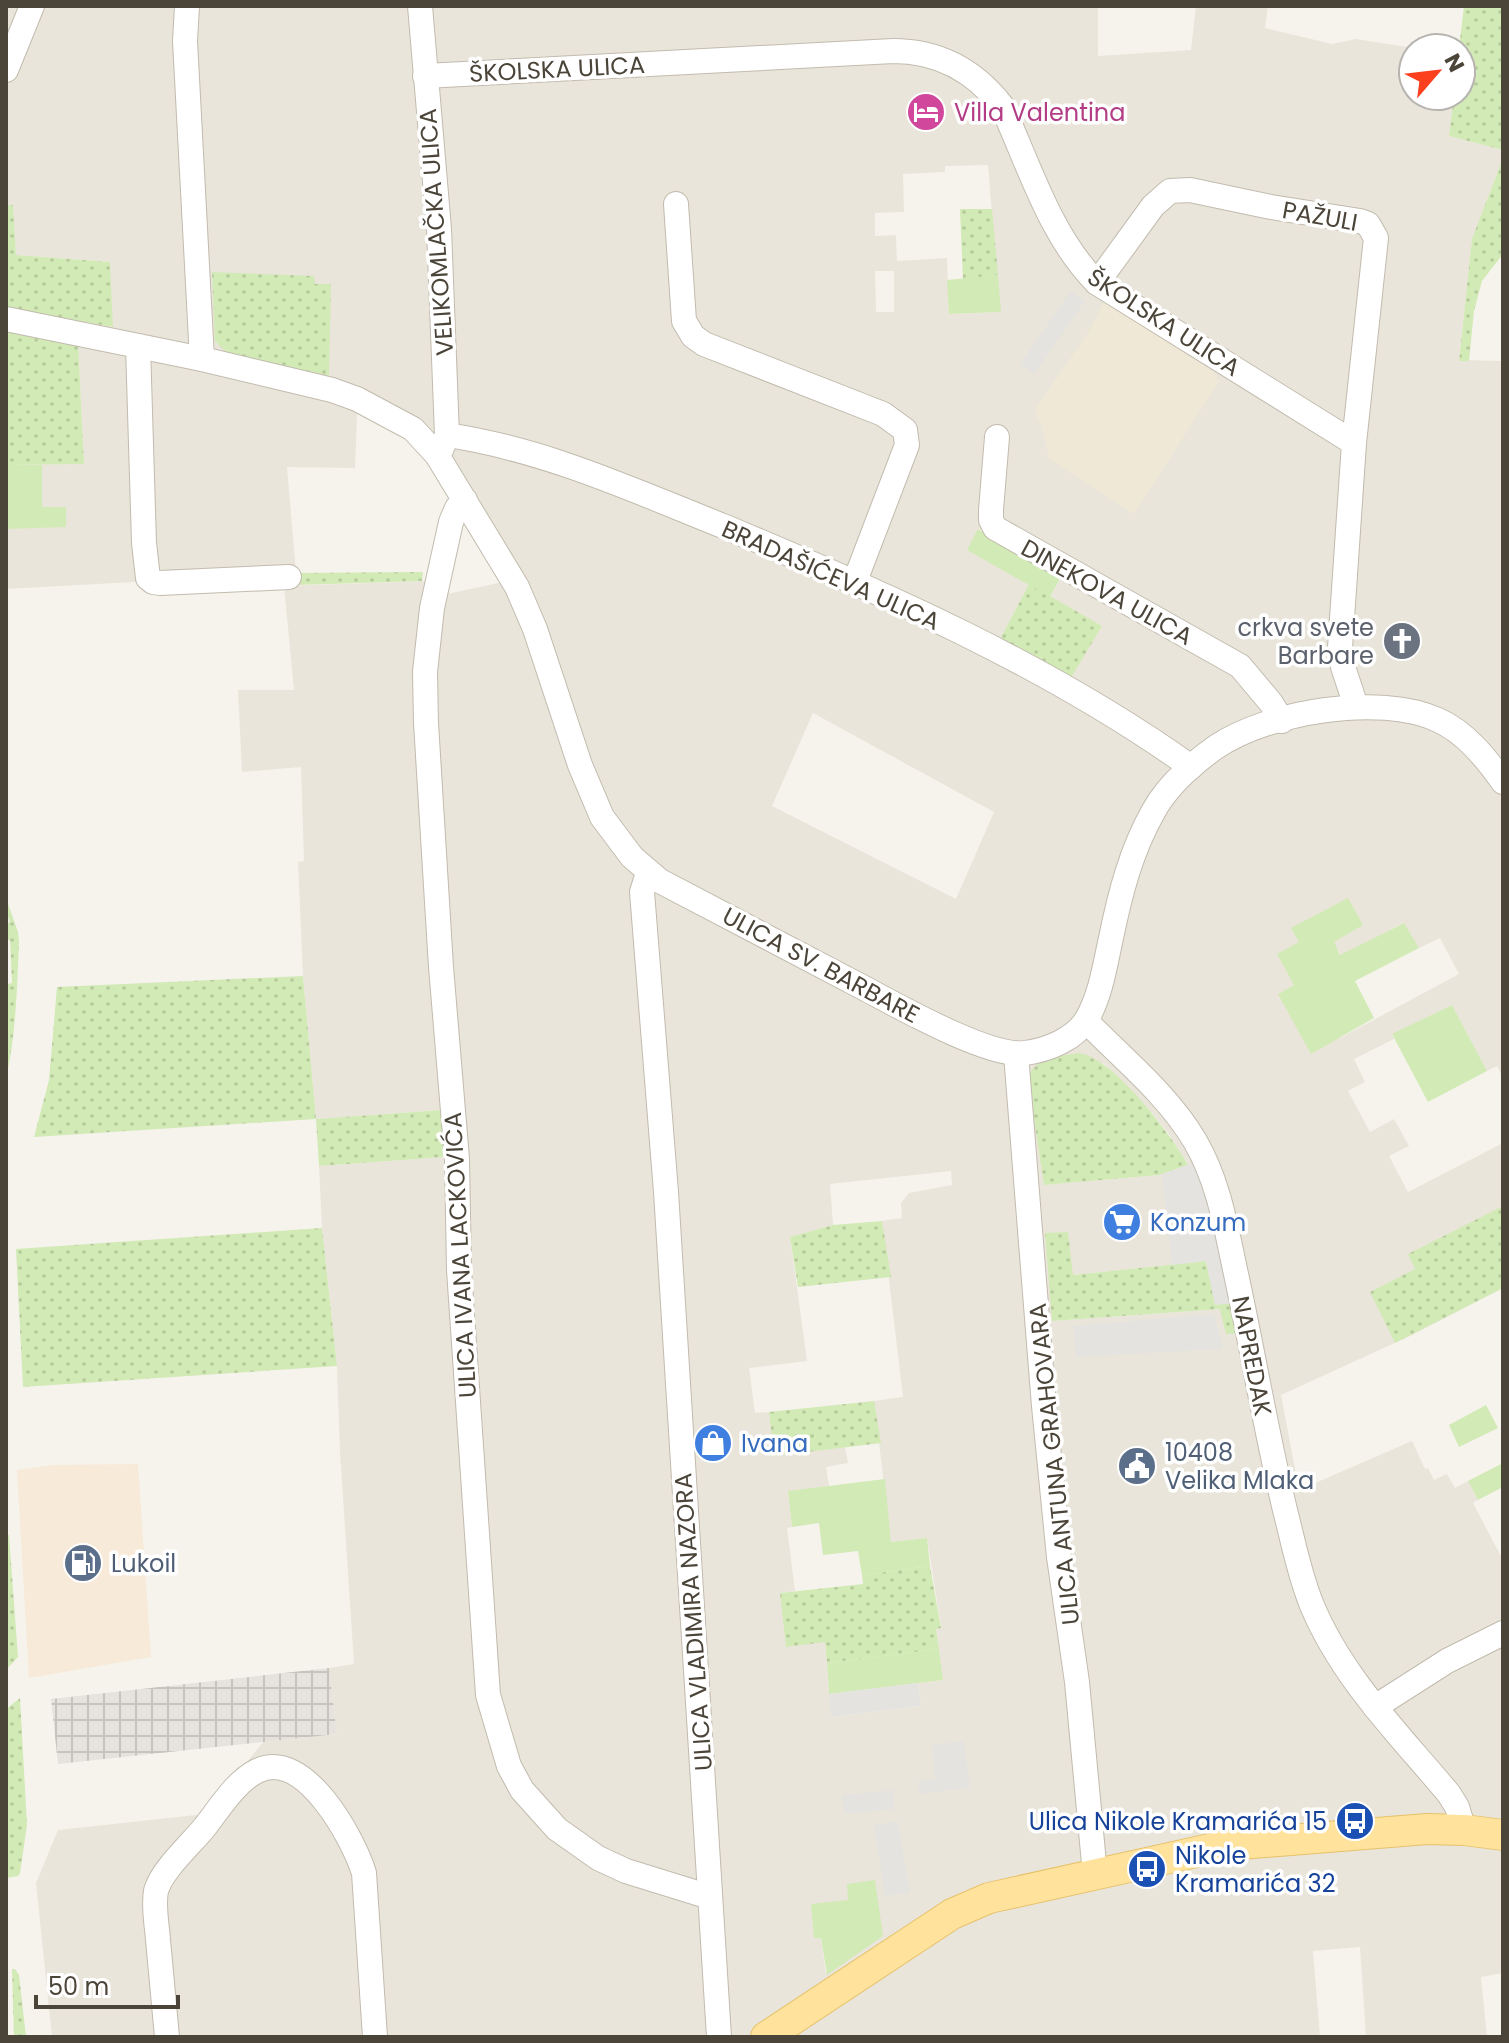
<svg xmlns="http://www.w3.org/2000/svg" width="1509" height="2043" font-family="Poppins,sans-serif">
<defs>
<pattern id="industrial-grid" width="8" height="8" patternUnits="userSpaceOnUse" patternTransform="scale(2)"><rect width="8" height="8" fill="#e6e2dd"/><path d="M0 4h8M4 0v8" fill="none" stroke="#c7c3be"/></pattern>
<pattern id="grass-dots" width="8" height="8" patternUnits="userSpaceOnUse" patternTransform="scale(2)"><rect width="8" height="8" fill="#d2eab5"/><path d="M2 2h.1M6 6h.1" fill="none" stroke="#b6ca9c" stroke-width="1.8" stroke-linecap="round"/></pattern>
</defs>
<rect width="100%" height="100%" fill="#f6f3ec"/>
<!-- residential -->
<path fill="#eae5da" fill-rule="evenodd" d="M6 6H1098V56L1191 50 1196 6H1268L1265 28 1332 44 1356 39 1413 48V96H1454L1449 136 1503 150V158L1472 240 1459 360 1503 361V1078L1497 1066 1487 1071 1452 1005 1392 1035 1394 1039 1354 1059 1365 1082 1348 1091 1370 1132 1394 1119 1409 1146 1389 1156 1408 1192 1503 1143V1288L1410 1336 1281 1395 1299 1490 1412 1441 1425 1469 1428 1468 1434 1480 1447 1474 1455 1488 1468 1481 1478 1500 1473 1503 1503 1560V1973L1481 1977 1487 2037H1366L1360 1947 1313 1951 1320 2037H52L36 1883 58 1830 205 1814 263 1742 337 1734 329 1668 354 1664 340 1452 337 1366 322 1228 319 1166 444 1157 441 1110 316 1119 303 976 298 862 304 861 301 767 242 772 238 690H294L284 586 428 581 447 594 503 582 458 472 358 394 355 468 287 467 296 573 6 589V465L84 464 78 341 113 344 110 262 16 255 13 206 6 205ZM988 165 1000 312 949 314 947 258 897 261 896 235 875 236V213L904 212 903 174 945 172V166ZM875 271H894V312H876ZM979 529 1062 576 1050 597 1102 626 998 643 1029 584 967 550ZM813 713 994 812 956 899 772 806ZM1403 923 1419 948 1440 938 1459 974 1340 1038 1279 994 1294 985 1299 942H1333L1341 955ZM1103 1063 1153 1114 1168 1133 1188 1165 1159 1175 1044 1185ZM951 1171 952 1185 909 1193 901 1203 902 1218 882 1221 903 1397 874 1401 891 1542 927 1538 941 1627 936 1628 943 1680 918 1683 921 1706 831 1717 825 1642 780 1593 795 1591 787 1528 792 1527 788 1492 829 1486 826 1467 848 1463 845 1447 774 1455 769 1412 755 1413 749 1368 807 1361 790 1237 833 1225 830 1184ZM1206 1261 1215 1305 1235 1303 1220 1309 1052 1321 1073 1275ZM849 1900 826 1974 821 1938Z"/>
<!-- commercial -->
<path fill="#f7ead8" d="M138 1464 151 1657 29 1678 17 1470 53 1465Z"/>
<!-- industrial -->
<path fill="url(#industrial-grid)" d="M329 1668 337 1734 58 1764 51 1699Z"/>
<!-- education -->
<path fill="#efe8d6" d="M1104 301 1214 372 1218 383 1134 514 1049 459 1043 431 1035 410 1091 328Z"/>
<!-- grass -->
<g fill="url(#grass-dots)">
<path d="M1464 6H1503V150L1449 136 1454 96H1461L1459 48Z"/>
<path d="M1503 158V254L1482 281 1474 311 1469 361H1459L1472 239Z"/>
<path d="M6 205H13L16 255 110 262 113 327 6 308Z"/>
<path d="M960 209H992L998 275 963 279Z"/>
<path d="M212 272 314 276 315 284H331L329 376 227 353 215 341Z"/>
<path d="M6 328 78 341 84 464 6 465Z"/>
<path d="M423 572 422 581 298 585 296 573Z"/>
<path d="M1029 584 1102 626 1069 681 998 643Z"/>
<path d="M6 898 18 932 19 942C17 989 16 1034 6 1079V993H8V984L12 983 10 940H6V924L10 922 6 912Z"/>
<path d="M303 976 316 1119 442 1110 445 1157 319 1166 316 1119 34 1137 49 1080 57 987Z"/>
<path d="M1078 1053C1111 1055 1172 1135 1188 1165L1159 1175 1044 1185 1028 1079C1032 1058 1059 1057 1078 1053Z"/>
<path d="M1503 1206V1288L1395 1343 1370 1292 1415 1269 1408 1254Z"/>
<path d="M882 1221 891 1277 798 1287 790 1237 833 1225Z"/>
<path d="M322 1228 337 1366 23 1387 16 1249Z"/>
<path d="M1068 1232 1073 1275 1206 1261 1215 1304 1235 1303 1240 1333 1226 1334 1220 1309 1052 1321 1045 1233Z"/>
<path d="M874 1401 881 1443 774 1456 769 1412Z"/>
<path d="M6 1535H9L18 1657 6 1670Z"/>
<path d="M930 1566 941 1628 936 1629 939 1649 827 1663 825 1642 786 1647 780 1593 863 1584 862 1575Z"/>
<path d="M20 1698 27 1825 20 1873 18 1876 6 1878V1709Z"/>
<path d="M12 1969H15L19 1975 26 2037H14Z"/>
</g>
<!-- garden -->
<g fill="#d2eab5">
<path d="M998 275 1001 312 949 314 947 280Z"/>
<path d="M6 465H42V507H66V527L6 529Z"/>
<path d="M978 529 1062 575 1050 597 967 550Z"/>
<path d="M1348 898 1363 925 1334 942 1340 955 1404 923 1419 948 1355 981 1374 1018 1311 1054 1278 994 1294 985 1277 954 1299 942 1291 928Z"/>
<path d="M1452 1005 1487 1071 1428 1102 1392 1034Z"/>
<path d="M1486 1405 1498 1428 1459 1447 1449 1425Z"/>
<path d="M1503 1463V1487L1478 1500 1468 1481Z"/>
<path d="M885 1479 891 1542 927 1538 930 1566 862 1575 858 1551 823 1555 819 1523 792 1527 788 1491Z"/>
<path d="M939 1649 943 1680 829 1694 827 1663Z"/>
<path d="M875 1880 883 1936 827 1975 821 1938H814L811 1904 848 1900 847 1884Z"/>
</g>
<!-- parking -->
<g fill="#e5e3e0">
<path d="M1071 291 1085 301 1034 374 1020 364Z"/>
<path d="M1196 1162 1202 1176 1235 1303 1215 1305 1206 1261 1172 1265 1162 1174Z"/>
<path d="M1214 1314 1223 1349 1076 1357 1073 1326Z"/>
<path d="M918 1683 921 1706 831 1717 829 1694Z"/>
<path d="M964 1741 970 1788 919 1794 918 1781 935 1779 932 1745Z"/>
<path d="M893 1790 895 1809 844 1814 842 1795Z"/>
<path d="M898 1821 910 1893 885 1896 874 1825Z"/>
</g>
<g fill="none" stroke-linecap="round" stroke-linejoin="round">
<!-- minor casing -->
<g stroke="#c2bbae" stroke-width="26">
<g id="minor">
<path d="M187 6 185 41 202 359"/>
<path d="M420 6 439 229 447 435 441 450"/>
<path d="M6 70 32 6"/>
<path d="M425 76 893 51C938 51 974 70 1002 106 1029 165 1050 236 1097 283L1354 443 1340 648 1343 667 1356 706"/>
<path d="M676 204 684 321 693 336 704 344 883 414 905 430 907 445 855 581"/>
<path d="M1097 283 1153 206 1170 191 1190 190 1271 207 1360 221 1368 224 1376 238 1354 443"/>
<path d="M6 319 202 359 332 390 357 399 413 429 437 455 517 587 535 629 580 765 602 817 632 857 660 881C728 917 796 953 864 988 898 1006 990 1058 1025 1053 1048 1050 1075 1039 1087 1019 1101 994 1105 965 1111 938 1120 894 1131 851 1153 812 1167 786 1192 764 1216 747 1268 712 1379 693 1438 720 1465 732 1486 758 1503 782"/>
<path d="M138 346 144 543 148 578 153 582 160 583 289 577"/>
<path d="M447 435C543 449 633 490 723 526 884 593 1048 665 1191 767"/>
<path d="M997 437 991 510V520L995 528 1240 666 1271 703 1282 721"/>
<path d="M465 500 457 508 451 522 432 608 425 672 426 723 441 967 457 1159 459 1270 488 1695 509 1766 522 1790 557 1829 598 1858 626 1871 710 1897"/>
<path d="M648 873 642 892 666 1192 719 2037"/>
<path d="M1086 1021C1123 1059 1168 1095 1195 1141 1219 1182 1226 1228 1236 1274 1253 1352 1266 1432 1285 1510 1293 1541 1299 1573 1311 1603 1341 1677 1399 1734 1449 1794L1457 1807 1464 1830"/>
<path d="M1016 1054 1044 1406 1059 1557 1077 1682 1095 1874"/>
<path d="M1375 1707 1447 1661 1503 1633"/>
<path d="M167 2037C164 2005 161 1972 158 1940 157 1925 153 1906 156 1891 161 1871 190 1845 204 1828 219 1809 235 1782 257 1771 304 1747 353 1838 364 1873L375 2037"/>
</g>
</g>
<!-- major casing -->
<g stroke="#e6c16a" stroke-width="32">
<path id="major" d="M766 2037 952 1914 989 1898 1228 1845 1427 1829 1464 1830 1503 1835"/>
</g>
<!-- minor -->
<use href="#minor" stroke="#fff" stroke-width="24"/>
<!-- major -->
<use href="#major" stroke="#ffe39c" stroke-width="30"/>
</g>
<!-- icons -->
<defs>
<g id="hotel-disc" transform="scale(2)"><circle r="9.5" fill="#d1479c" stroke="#fff"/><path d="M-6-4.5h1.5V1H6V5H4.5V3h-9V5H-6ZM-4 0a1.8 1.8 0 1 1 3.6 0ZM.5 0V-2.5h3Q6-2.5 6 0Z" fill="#fff"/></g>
<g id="church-disc" transform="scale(2)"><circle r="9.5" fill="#6b7280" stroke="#fff"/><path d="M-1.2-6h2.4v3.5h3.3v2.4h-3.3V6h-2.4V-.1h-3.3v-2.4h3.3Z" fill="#fff"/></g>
<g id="supermarket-disc" transform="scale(2)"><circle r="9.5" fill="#3f7fe0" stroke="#fff"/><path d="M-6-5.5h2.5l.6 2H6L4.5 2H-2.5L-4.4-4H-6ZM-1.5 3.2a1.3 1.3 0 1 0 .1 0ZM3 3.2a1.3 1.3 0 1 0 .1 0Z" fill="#fff"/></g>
<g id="shop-disc" transform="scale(2)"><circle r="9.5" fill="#3f7fe0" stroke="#fff"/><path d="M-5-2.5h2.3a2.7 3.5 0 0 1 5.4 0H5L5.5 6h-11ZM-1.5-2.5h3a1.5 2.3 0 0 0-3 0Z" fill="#fff"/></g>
<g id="civic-disc" transform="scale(2)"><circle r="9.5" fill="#5c6f8a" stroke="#fff"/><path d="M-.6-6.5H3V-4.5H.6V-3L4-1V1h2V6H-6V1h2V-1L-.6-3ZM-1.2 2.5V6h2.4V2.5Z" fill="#fff"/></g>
<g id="fuel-disc" transform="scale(2)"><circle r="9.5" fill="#5c6f8a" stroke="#fff"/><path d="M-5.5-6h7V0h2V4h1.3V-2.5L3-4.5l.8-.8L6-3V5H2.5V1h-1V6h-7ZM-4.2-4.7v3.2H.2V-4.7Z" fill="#fff"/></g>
<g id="bus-disc" transform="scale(2)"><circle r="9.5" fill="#1a4fb4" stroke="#fff"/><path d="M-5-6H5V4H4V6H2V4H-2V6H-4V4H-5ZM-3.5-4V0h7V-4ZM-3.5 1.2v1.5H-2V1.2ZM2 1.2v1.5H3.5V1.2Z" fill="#fff"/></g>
</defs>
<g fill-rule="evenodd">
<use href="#hotel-disc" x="926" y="112"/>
<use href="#church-disc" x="1402" y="641"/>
<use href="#supermarket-disc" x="1122" y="1222"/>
<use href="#shop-disc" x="713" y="1443"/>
<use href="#civic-disc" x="1137" y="1466"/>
<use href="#fuel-disc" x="83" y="1563"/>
<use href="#bus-disc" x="1355" y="1821"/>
<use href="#bus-disc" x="1147" y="1869"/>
</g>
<g text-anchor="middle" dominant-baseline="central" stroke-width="7" stroke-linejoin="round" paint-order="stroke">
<!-- street labels -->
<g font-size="24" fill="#4b4439" stroke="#fff">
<text transform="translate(557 69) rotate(-3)">ŠKOLSKA ULICA</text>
<text transform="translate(1320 216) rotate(10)">PAŽULI</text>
<text transform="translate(436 232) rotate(-94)">VELIKOMLAČKA ULICA</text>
<text transform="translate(1164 322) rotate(33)">ŠKOLSKA ULICA</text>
<text transform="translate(831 575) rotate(24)">BRADAŠIĆEVA ULICA</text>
<text transform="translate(1107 592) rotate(29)">DINEKOVA ULICA</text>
<text transform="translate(821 965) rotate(28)">ULICA SV. BARBARE</text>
<text transform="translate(460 1255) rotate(-93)">ULICA IVANA LACKOVIĆA</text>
<text transform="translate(1252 1356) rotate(79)">NAPREDAK</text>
<text transform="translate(1054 1464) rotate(-96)">ULICA ANTUNA GRAHOVARA</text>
<text transform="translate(693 1622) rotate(-94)">ULICA VLADIMIRA NAZORA</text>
</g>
<!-- hotel labels -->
<g font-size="24" fill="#b23c85" stroke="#fff" text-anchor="start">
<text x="954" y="112">Villa Valentina</text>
</g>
<!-- worship labels -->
<g font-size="24" fill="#5b616d" stroke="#fff" text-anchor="end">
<text x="1374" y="627">crkva svete<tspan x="1374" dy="28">Barbare</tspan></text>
</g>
<!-- shop labels -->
<g font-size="24" fill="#366cbe" stroke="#fff" text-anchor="start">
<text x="1150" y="1222">Konzum</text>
<text x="741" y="1443">Ivana</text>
</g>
<!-- service labels -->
<g font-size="24" fill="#4e5e75" stroke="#fff" text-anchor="start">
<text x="1165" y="1452">10408<tspan x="1165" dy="28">Velika Mlaka</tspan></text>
<text x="111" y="1563">Lukoil</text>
</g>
<!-- transit labels -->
<g font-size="24" fill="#164399" stroke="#fff" text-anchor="end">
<text x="1327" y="1821">Ulica Nikole Kramarića 15</text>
<text x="1175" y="1855" text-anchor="start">Nikole<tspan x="1175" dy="28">Kramarića 32</tspan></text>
</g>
</g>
<!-- border -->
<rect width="1509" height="2043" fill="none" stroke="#4b4439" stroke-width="16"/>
<!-- north arrow -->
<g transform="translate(1437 72) rotate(62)"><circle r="38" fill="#ffffff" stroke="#b7b4b0" stroke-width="2"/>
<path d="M0-6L14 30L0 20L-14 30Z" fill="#fc3f1d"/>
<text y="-12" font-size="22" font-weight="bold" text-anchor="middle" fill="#4b4439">N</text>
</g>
<!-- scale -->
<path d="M36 1995v12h142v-12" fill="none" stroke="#4b4439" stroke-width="4"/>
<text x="48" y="1995" font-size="24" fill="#4b4439" stroke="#ffffff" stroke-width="6" paint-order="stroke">50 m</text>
</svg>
